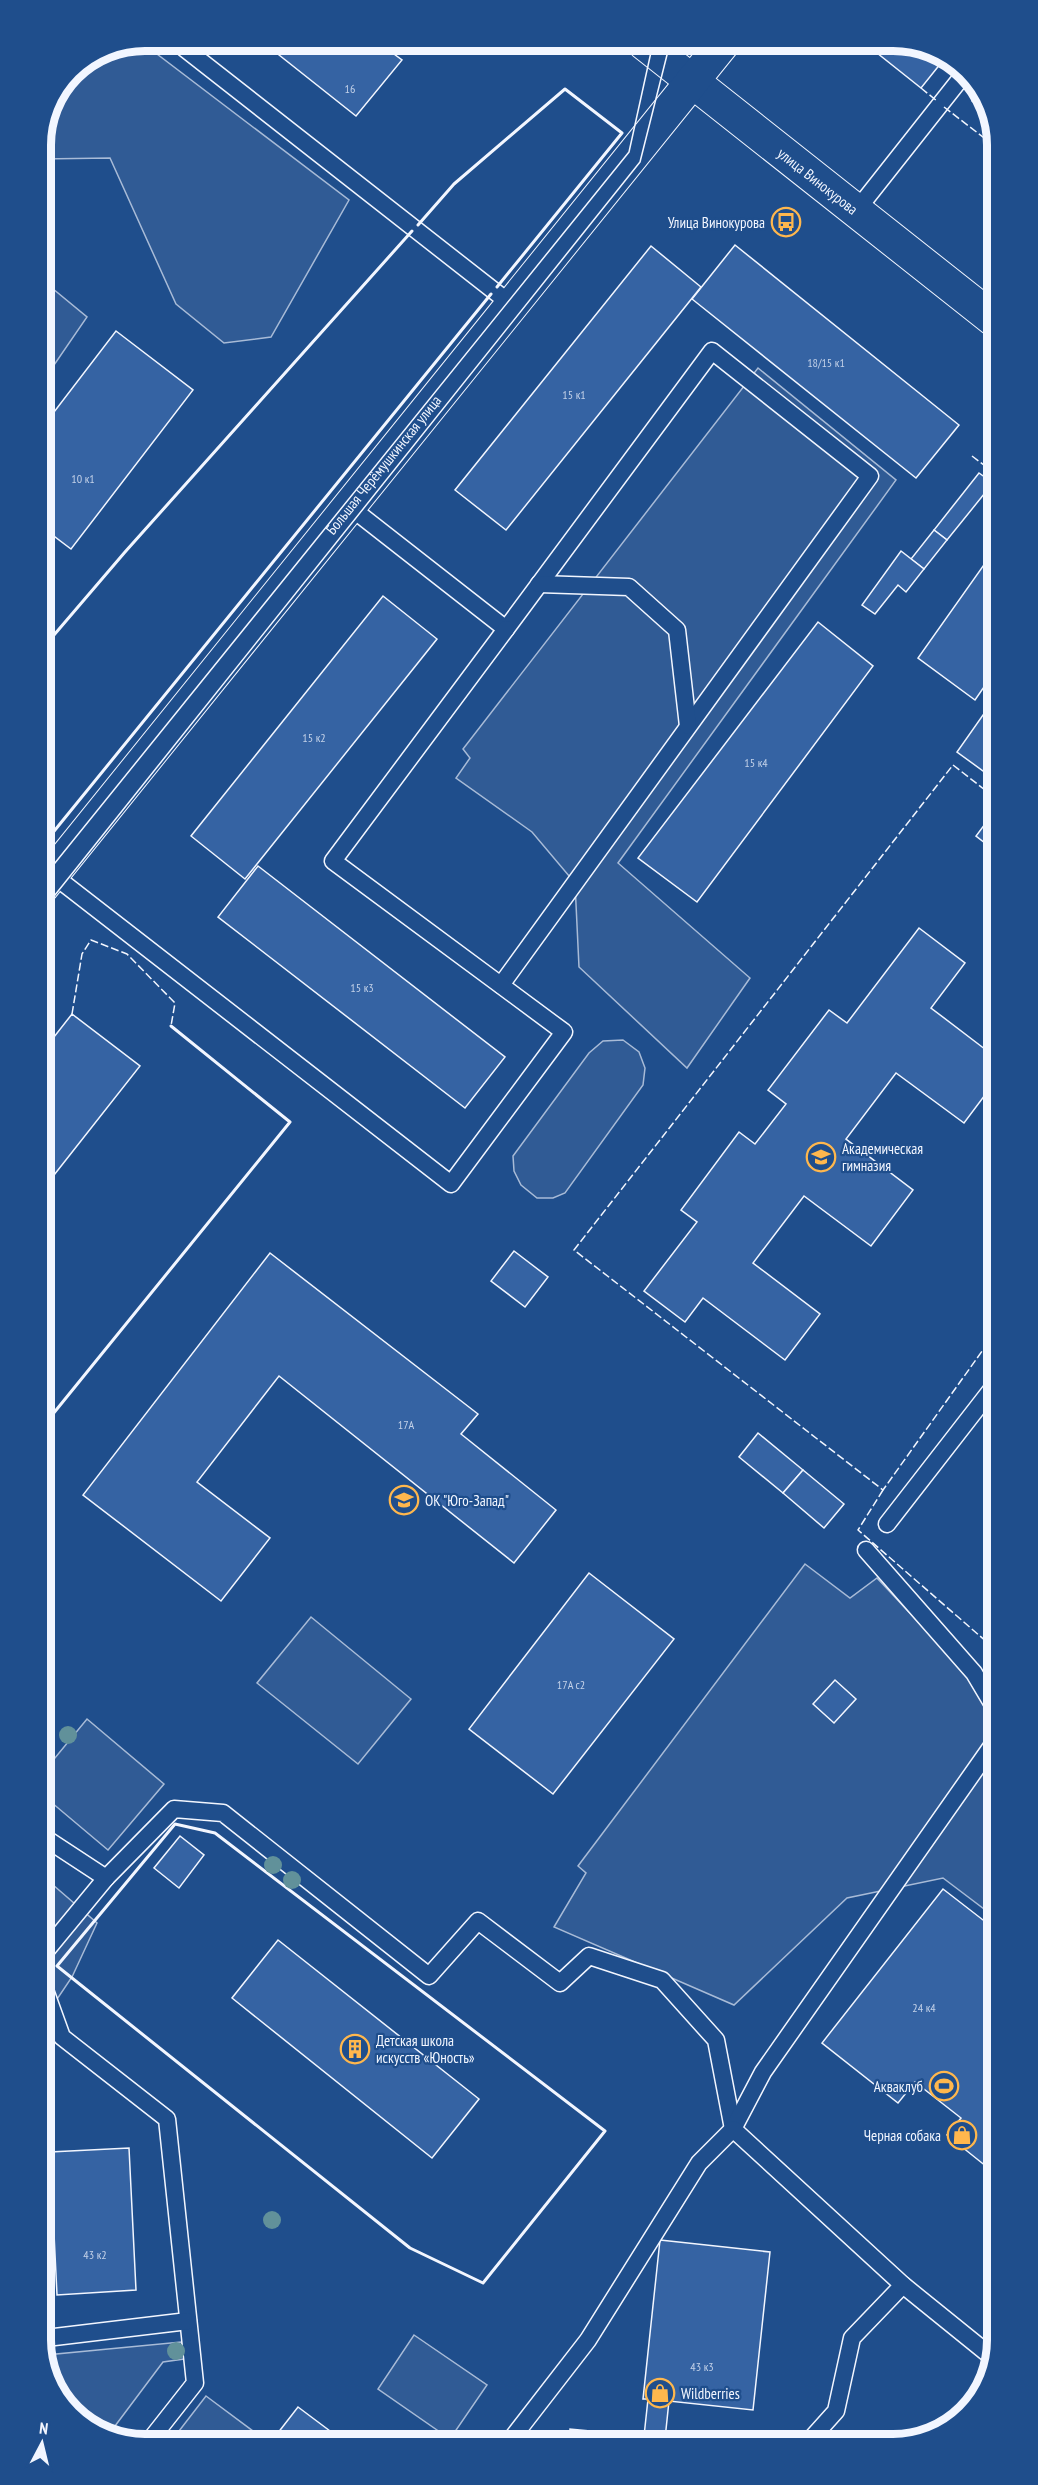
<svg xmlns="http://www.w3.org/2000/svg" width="1038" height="2485" font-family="'PT Sans Narrow',sans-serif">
<rect width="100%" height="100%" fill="#1f4e8c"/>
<!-- built -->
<g fill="#305b95" stroke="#a8bbd7" stroke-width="1.5">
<path d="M105 48H149L349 200 271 337 224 343 176 304 110 158 41 159V138L71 71Z"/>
<path d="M41 279 87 317 41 384Z"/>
<path d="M758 368 896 480 618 863 750 978 687 1068 579 967 575 883 532 832 456 778 470 758 463 749Z"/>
<path d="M623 1040 639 1052 645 1068 643 1085 565 1193 553 1198H537L521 1185 514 1171 513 1156 589 1053 603 1041Z"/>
<path d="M805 1564 850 1598 877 1578 996 1705V1918L943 1878 847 1898 734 2005 554 1927 586 1873 578 1866Z"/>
<path d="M311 1617 411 1699 358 1764 257 1683Z"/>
<path d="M87 1719 164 1784 108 1850 45 1797V1770Z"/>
<path d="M45 1878 97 1923 72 1977 45 2017Z"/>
<path d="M414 2335 487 2385 450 2439 378 2389Z"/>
<path d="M181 2342 186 2351 184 2359 163 2362 109 2434 81 2423 46 2374V2355Z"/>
<path d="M206 2396 269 2443 169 2444Z"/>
</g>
<!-- building -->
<g fill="#3563a3" stroke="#f2f6ff" stroke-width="1.5">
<path d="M862 41H901L945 58 921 88Z"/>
<path d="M383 46 402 60 356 116 269 47Z"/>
<path d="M979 93 992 111V118L972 101Z"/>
<path d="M735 245 959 425 916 478 692 299Z"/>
<path d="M651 246 701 287 506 530 455 490Z"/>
<path d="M116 331 193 390 71 549 42 527 41 429Z"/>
<path d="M979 473 993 483 947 540 934 530Z"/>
<path d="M934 530 947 540 924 569 911 559Z"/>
<path d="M901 551 924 569 906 592 898 585 875 614 862 605Z"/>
<path d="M993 552V674L975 700 918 658Z"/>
<path d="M383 596 437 639 245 879 191 836Z"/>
<path d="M818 622 873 666 697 902 638 858Z"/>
<path d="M983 715 994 723V779L957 752Z"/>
<path d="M994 812V850L976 836Z"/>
<path d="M258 866 505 1057 465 1108 218 917Z"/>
<path d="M919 928 965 963 931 1008 994 1056V1083L964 1123 896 1073 846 1139 913 1190 871 1246 804 1196 753 1263 820 1314 785 1360 703 1298 685 1322 644 1291 697 1222 681 1210 739 1132 755 1144 786 1104 768 1090 829 1010 847 1023Z"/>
<path d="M72 1014 140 1066 43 1189V1051Z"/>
<path d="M514 1251 548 1277 525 1307 491 1281Z"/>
<path d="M270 1253 478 1414 461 1434 556 1510 514 1563 279 1376 197 1482 270 1538 221 1601 83 1495Z"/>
<path d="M758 1433 803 1470 783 1493 739 1457Z"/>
<path d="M803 1470 844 1504 824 1528 783 1493Z"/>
<path d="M589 1573 674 1639 553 1794 469 1729Z"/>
<path d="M835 1680 856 1699 834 1723 813 1704Z"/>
<path d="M180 1836 204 1855 179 1888 154 1868Z"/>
<path d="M943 1889 996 1930 997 2175 947 2135 961 2118 915 2082 898 2103 822 2043Z"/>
<path d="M278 1940 479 2099 432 2158 232 1998Z"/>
<path d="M129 2148 136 2290 57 2295 50 2152Z"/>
<path d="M660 2240 770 2252 753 2410 669 2401 665 2439 677 2441H569L570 2429 644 2436 648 2399H643Z"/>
<path d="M298 2407 346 2443H280L274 2438Z"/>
</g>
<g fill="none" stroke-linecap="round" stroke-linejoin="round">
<!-- lane casing -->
<g stroke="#f2f6ff" stroke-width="19">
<g id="lane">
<path d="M184 48 512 305"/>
<path d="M856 211 965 73"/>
<path d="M350 507 506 629 712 351 870 476 501 985"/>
<path d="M539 584 629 587 677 630 688 726"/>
<path d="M53 875 451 1184 564 1032 333 861 506 629"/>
<path d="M887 1524 995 1385"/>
<path d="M866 1550 974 1673 996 1710"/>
<path d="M45 1838 106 1878"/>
<path d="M45 1952 106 1878 174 1809 223 1813 429 1976 478 1921 560 1983 589 1956 662 1980 716 2040 733 2129"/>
<path d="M45 1990 62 2037 167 2119 195 2383 147 2444"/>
<path d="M733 2129 763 2072 996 1740"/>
<path d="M46 2338 188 2321"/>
<path d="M810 2440 836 2411 852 2338 903 2285"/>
<path d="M509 2442 588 2340 699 2163 733 2129 903 2285 992 2357"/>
</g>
</g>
<!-- secondary casing -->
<g stroke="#f2f6ff" stroke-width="35">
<g id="secondary">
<path id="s1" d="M644 43 993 319"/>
<path id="s2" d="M42 887 724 42"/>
</g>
</g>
<!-- lane -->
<use href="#lane" stroke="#1f4e8c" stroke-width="16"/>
<!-- secondary -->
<use href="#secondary" stroke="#1f4e8c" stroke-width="33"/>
<!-- tram -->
<g stroke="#f2f6ff" stroke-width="1.5">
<path d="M42 879 629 152 653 43"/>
<path d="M43 910 640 162 670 43"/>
</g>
<!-- fence -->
<g stroke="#f2f6ff" stroke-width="1.5" stroke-dasharray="8 3" stroke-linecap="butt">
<path d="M921 88 937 101"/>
<path d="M944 107 992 144"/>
<path d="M972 456 993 472"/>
<path d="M994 797 953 765 574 1250 883 1490 995 1333"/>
<path d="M72 1014 82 954 91 940 127 954 175 1003 171 1026"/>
<path d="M883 1490 858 1530 996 1650"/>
</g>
<!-- wall -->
<g stroke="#f2f6ff" stroke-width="3">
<path d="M418 225 454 184 565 89 622 133 497 287"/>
<path d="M42 649 125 552 412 231"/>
<path d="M42 846 491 294"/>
<path d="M44 1425 290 1122 171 1026"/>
<path d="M175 1824 215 1833 605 2131 483 2283 410 2248 57 1966Z"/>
</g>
</g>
<!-- trees -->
<g fill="#61919a">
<circle cx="68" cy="1735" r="9"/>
<circle cx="273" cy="1865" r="9"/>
<circle cx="292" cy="1880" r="9"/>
<circle cx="272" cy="2220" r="9"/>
<circle cx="176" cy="2351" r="9"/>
</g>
<!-- icons -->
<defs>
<g id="bus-ring" transform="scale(1.5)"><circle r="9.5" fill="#1f4e8c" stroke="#ffb74d" stroke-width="1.5"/><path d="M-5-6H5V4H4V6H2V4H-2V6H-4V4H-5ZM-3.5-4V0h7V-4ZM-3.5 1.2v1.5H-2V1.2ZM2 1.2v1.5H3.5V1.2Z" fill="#ffb74d"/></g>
<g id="school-ring" transform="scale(1.5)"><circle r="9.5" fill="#1f4e8c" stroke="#ffb74d" stroke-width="1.5"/><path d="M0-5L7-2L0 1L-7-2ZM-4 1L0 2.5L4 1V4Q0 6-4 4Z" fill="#ffb74d"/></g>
<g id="building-ring" transform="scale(1.5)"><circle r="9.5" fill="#1f4e8c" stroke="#ffb74d" stroke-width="1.5"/><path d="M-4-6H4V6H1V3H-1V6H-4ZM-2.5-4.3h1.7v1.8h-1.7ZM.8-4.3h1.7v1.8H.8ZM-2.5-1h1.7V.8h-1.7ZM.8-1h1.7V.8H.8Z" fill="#ffb74d"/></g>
<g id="stadium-ring" transform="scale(1.5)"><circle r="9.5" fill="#1f4e8c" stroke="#ffb74d" stroke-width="1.5"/><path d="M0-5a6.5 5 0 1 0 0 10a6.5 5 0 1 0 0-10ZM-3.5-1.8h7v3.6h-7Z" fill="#ffb74d"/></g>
<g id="shop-ring" transform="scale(1.5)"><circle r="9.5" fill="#1f4e8c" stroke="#ffb74d" stroke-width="1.5"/><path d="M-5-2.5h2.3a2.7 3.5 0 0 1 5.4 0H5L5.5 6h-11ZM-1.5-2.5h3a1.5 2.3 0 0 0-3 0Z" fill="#ffb74d"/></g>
</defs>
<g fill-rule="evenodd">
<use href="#bus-ring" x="786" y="222"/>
<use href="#school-ring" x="821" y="1157"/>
<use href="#school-ring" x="404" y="1500"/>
<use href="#building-ring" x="355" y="2049"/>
<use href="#stadium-ring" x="944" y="2086"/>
<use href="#shop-ring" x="962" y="2135"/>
<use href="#shop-ring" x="660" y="2393"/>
</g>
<g text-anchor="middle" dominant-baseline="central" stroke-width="4.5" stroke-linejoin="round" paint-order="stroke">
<!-- number labels -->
<g font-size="12" fill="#c3d1e8">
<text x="350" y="88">16</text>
<text x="826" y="362">18/15 к1</text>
<text x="574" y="394">15 к1</text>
<text x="83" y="478">10 к1</text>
<text x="314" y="737">15 к2</text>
<text x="756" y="762">15 к4</text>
<text x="362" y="987">15 к3</text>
<text x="406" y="1424">17А</text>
<text x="571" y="1684">17А с2</text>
<text x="924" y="2007">24 к4</text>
<text x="95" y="2254">43 к2</text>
<text x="702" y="2366">43 к3</text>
</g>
<!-- street labels -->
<g font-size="15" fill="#f2f6ff" stroke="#1f4e8c">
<text stroke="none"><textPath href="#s1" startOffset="222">улица Винокурова</textPath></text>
<text stroke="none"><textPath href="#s2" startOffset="543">Большая Черёмушкинская улица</textPath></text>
</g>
<!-- poi labels -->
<g font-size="15" fill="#f2f6ff" stroke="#1f4e8c" text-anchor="start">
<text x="765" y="222" text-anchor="end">Улица Винокурова</text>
<text x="842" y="1148">Академическая<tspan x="842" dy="17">гимназия</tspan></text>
<text x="425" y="1500">ОК "Юго-Запад"</text>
<text x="376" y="2040">Детская школа<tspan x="376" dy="17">искусств «Юность»</tspan></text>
<text x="923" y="2086" text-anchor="end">Акваклуб</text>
<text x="941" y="2135" text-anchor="end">Черная собака</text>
<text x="681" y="2393">Wildberries</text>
</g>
</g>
<!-- crop -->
<path d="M0 0H1038V2485H0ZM145 51H893A94 94 0 0 1 987 145V2340A94 94 0 0 1 893 2434H145A94 94 0 0 1 51 2340V145A94 94 0 0 1 145 51Z" fill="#1f4e8c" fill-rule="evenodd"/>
<path fill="none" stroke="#f2f6ff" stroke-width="8" d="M145 51H893A94 94 0 0 1 987 145V2340A94 94 0 0 1 893 2434H145A94 94 0 0 1 51 2340V145A94 94 0 0 1 145 51Z"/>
<!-- north arrow -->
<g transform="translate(42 2443) rotate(7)" stroke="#1f4e8c" stroke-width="4.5" paint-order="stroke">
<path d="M0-4.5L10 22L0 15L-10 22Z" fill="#f2f6ff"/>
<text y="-9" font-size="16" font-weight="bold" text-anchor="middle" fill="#f2f6ff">N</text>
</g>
</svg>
